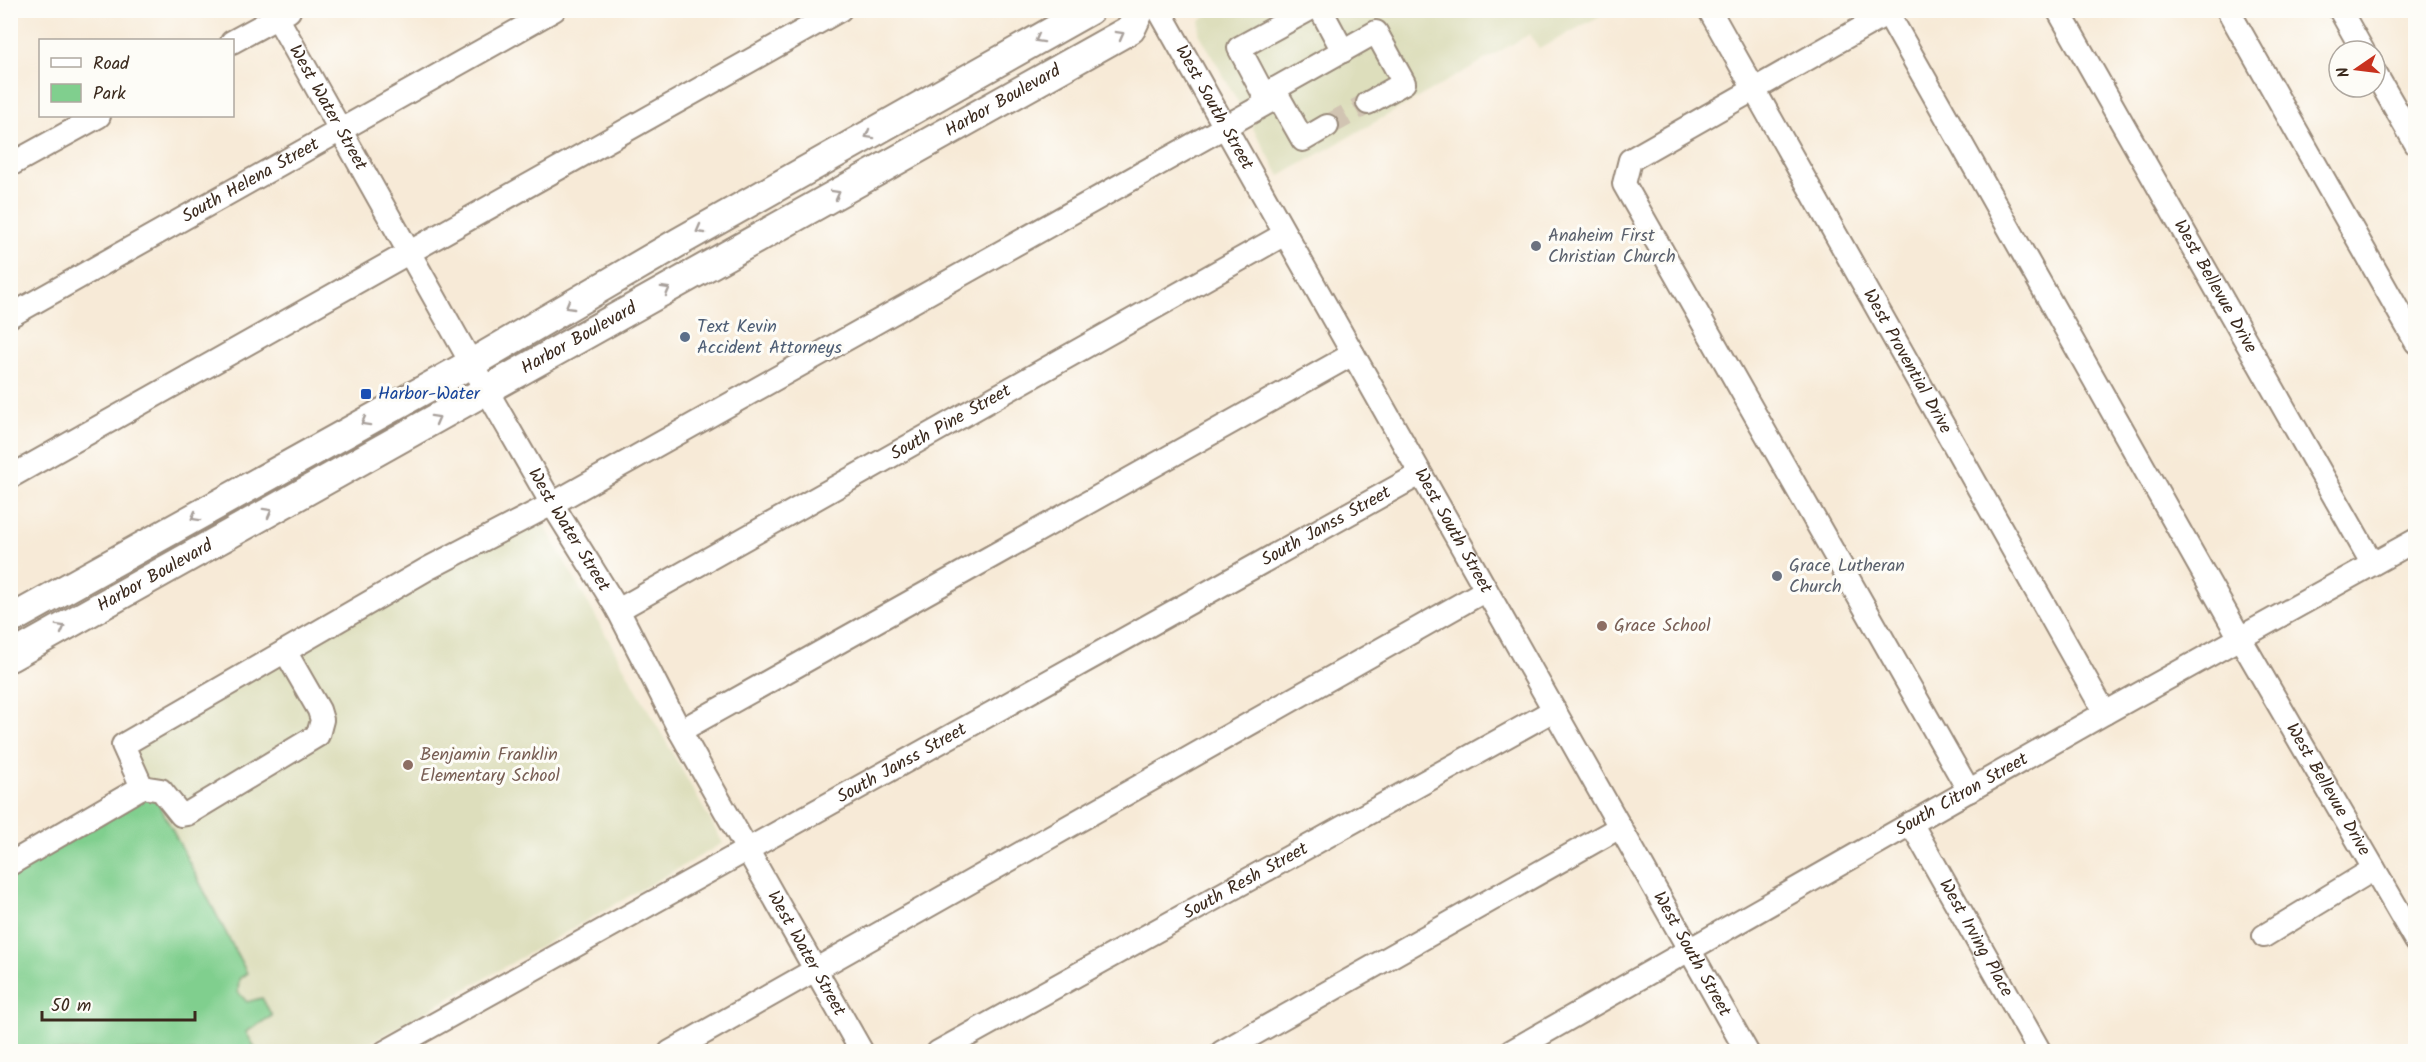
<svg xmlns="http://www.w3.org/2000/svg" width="2426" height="1062" font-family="Kalam,sans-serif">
<rect width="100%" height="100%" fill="#fdfcf7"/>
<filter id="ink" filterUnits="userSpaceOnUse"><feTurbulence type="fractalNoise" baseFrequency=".0167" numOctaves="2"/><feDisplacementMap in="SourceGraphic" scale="12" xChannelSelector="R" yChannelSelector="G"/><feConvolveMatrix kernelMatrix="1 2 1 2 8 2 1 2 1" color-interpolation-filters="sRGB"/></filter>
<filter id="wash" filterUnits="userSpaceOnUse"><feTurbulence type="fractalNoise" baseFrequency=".008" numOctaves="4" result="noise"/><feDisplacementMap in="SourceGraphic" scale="24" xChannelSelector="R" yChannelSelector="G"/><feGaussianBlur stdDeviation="1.35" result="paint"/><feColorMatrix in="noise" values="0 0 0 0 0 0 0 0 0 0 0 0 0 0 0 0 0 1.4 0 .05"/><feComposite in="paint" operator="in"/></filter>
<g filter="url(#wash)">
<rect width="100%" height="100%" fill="#f7ead7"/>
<!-- built -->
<g fill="#dddebc">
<path d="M1214 10 1609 11 1539 49 1530 34 1280 176 1199 33 1200 21Z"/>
<path d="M534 507 723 843 355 1052 11 1051 10 869 151 790 124 740Z"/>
</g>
<!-- green -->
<path fill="#80cf8e" stroke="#5e7c56" stroke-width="1.5" d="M153 793 247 973 239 979 238 992 247 1002 262 998 272 1016 246 1032 255 1048 249 1052 17 1051 10 1039V875Z"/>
</g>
<g filter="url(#ink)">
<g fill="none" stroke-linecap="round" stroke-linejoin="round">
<!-- minor-tunnel -->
<path stroke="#d1c4b2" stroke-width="22" stroke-dasharray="22 11" stroke-linecap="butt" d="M1327 126 1368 103"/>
<!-- minor casing -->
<g stroke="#998a7a" stroke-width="26">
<g id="minor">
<path id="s1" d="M273 10 487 391 552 504 618 610 680 731 862 1052"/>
<path id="s2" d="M1159 10 1747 1052"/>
<path d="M1308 10 1239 48 1264 95 1376 32 1404 83 1368 103"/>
<path d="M1321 10 1343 51"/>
<path id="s3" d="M1886 10 2240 638 2416 941"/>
<path id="s4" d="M2058 10 2372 563"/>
<path d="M2228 10 2416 342"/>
<path d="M2340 10 2363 51"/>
<path id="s5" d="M1710 11 2105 713"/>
<path d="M1888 13 1630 160 1624 184 1969 791"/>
<path d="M232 42 289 11"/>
<path d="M2375 73 2416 144"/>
<path d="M1274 89 1303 140 1327 126"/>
<path d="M10 165 99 116"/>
<path id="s6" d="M10 316 554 10"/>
<path d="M10 477 840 10"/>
<path id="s7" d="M618 610 1285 234"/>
<path d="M680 731 1353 354"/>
<path d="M142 787 161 790 181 815 187 814 318 735 322 720 319 710 285 651"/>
<path id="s8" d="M1911 823 2040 1052"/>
<path d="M10 864 142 787 123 745 427 569 552 504 1269 102 1264 95"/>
<path d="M2264 936 2374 869"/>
<path id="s9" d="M385 1052 1420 474"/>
<path d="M670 1052 1486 590"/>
<path id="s10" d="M938 1052 1554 710"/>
<path d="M1222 1052 1620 827"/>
<path id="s11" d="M1510 1052 2105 713 2416 540"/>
</g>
</g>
<!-- major casing -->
<g stroke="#998a7a" stroke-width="32">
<g id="major">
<path d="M10 620 472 363 679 242 1090 10"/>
<path id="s12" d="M10 657 1131 29 1140 10"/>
</g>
</g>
<!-- minor -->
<use href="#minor" stroke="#fff" stroke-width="22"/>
<!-- major -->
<use href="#major" stroke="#fff" stroke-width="28"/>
</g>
<!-- one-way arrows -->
<defs><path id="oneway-chevron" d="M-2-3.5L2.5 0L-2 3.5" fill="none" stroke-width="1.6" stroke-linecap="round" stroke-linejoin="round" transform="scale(1.5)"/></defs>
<g stroke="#a79f9a">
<use href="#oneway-chevron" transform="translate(1120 35) rotate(-29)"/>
<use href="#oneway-chevron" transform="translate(1039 39) rotate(151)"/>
<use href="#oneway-chevron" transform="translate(869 135) rotate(151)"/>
<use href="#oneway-chevron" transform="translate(836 194) rotate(-29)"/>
<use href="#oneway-chevron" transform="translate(700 230) rotate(151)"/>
<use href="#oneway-chevron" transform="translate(666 290) rotate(-29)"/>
<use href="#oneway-chevron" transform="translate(569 306) rotate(150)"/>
<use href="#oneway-chevron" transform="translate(436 419) rotate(-29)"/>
<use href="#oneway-chevron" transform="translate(365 422) rotate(151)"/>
<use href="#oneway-chevron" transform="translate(268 512) rotate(-29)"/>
<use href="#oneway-chevron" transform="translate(195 517) rotate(151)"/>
<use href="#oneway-chevron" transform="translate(61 628) rotate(-29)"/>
</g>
</g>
<!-- markers -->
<g fill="#6b7280" stroke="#fdfcf7" stroke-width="2">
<circle cx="1536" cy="246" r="6"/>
<circle cx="1777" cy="576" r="6"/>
</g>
<circle fill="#5c6f8a" stroke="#fdfcf7" stroke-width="2" cx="685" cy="337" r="6"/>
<rect fill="#1a4fb4" stroke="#fdfcf7" stroke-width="2" x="360" y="388" width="12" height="12" rx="3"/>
<g fill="#8d6e63" stroke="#fdfcf7" stroke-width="2">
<circle cx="1602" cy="626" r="6"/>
<circle cx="408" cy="765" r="6"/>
</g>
<g text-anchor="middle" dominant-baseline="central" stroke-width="6" stroke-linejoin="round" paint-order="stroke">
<!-- street labels -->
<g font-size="18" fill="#3b2a1e" stroke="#fdfcf7">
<text stroke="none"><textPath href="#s12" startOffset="1138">Harbor Boulevard</textPath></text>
<text stroke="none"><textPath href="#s1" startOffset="112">West Water Street</textPath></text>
<text stroke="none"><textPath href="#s2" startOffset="112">West South Street</textPath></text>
<text stroke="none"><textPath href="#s6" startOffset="276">South Helena Street</textPath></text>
<text stroke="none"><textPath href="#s4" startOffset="318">West Bellevue Drive</textPath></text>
<text stroke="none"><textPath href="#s12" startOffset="652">Harbor Boulevard</textPath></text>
<text stroke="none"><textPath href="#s5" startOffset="402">West Provential Drive</textPath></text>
<text stroke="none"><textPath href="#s7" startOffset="382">South Pine Street</textPath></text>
<text stroke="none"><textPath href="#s9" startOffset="1078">South Janss Street</textPath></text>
<text stroke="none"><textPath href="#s1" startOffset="598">West Water Street</textPath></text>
<text stroke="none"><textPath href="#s2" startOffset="598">West South Street</textPath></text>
<text stroke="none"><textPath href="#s12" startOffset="166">Harbor Boulevard</textPath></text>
<text stroke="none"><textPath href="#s9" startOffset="592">South Janss Street</textPath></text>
<text stroke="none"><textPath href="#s3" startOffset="896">West Bellevue Drive</textPath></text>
<text stroke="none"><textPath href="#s11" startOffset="520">South Citron Street</textPath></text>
<text stroke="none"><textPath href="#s10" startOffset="352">South Resh Street</textPath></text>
<text stroke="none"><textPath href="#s8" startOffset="132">West Irving Place</textPath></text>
<text stroke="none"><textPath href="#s1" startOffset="1084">West Water Street</textPath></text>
<text stroke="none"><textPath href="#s2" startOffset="1084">West South Street</textPath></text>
</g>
<!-- worship labels -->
<g font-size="18" fill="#5b616d" stroke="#fdfcf7" text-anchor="start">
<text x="1548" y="236">Anaheim First<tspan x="1548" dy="21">Christian Church</tspan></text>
<text x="1789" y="566">Grace Lutheran<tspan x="1789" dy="21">Church</tspan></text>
</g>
<!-- service labels -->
<g font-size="18" fill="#4e5e75" stroke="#fdfcf7" text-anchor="start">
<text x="697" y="327">Text Kevin<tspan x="697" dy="21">Accident Attorneys</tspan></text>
</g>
<!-- transit labels -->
<g font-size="18" fill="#164399" stroke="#fdfcf7" text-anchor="start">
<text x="378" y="394">Harbor-Water</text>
</g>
<!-- education labels -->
<g font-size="18" fill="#785e54" stroke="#fdfcf7" text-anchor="start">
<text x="1614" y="626">Grace School</text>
<text x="420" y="755">Benjamin Franklin<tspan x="420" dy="21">Elementary School</tspan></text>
</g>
</g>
<!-- margin -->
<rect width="2426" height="1062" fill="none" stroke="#fdfcf7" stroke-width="36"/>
<!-- legend -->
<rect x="39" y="39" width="195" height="78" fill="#fdfcf7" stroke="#afa8a0" stroke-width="1.5"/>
<rect x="51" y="58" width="30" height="9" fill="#ffffff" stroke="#afa8a0" stroke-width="1.5"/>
<text x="93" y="69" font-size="18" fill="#3b2a1e">Road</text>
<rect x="51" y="84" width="30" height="18" fill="#80cf8e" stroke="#afa8a0" stroke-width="1.5"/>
<text x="93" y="99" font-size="18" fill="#3b2a1e">Park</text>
<!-- north arrow -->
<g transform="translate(2357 69) rotate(256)"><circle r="28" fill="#fdfcf7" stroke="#afa8a0" stroke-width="1.5"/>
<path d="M0-4.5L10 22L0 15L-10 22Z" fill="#c8321e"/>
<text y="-9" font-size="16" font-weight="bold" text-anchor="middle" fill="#3b2a1e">N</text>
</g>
<!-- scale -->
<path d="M42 1011v9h153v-9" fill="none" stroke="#3b2a1e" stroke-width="3"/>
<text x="51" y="1011" font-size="18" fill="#3b2a1e" stroke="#fdfcf7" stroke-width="4.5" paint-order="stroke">50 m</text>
</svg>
